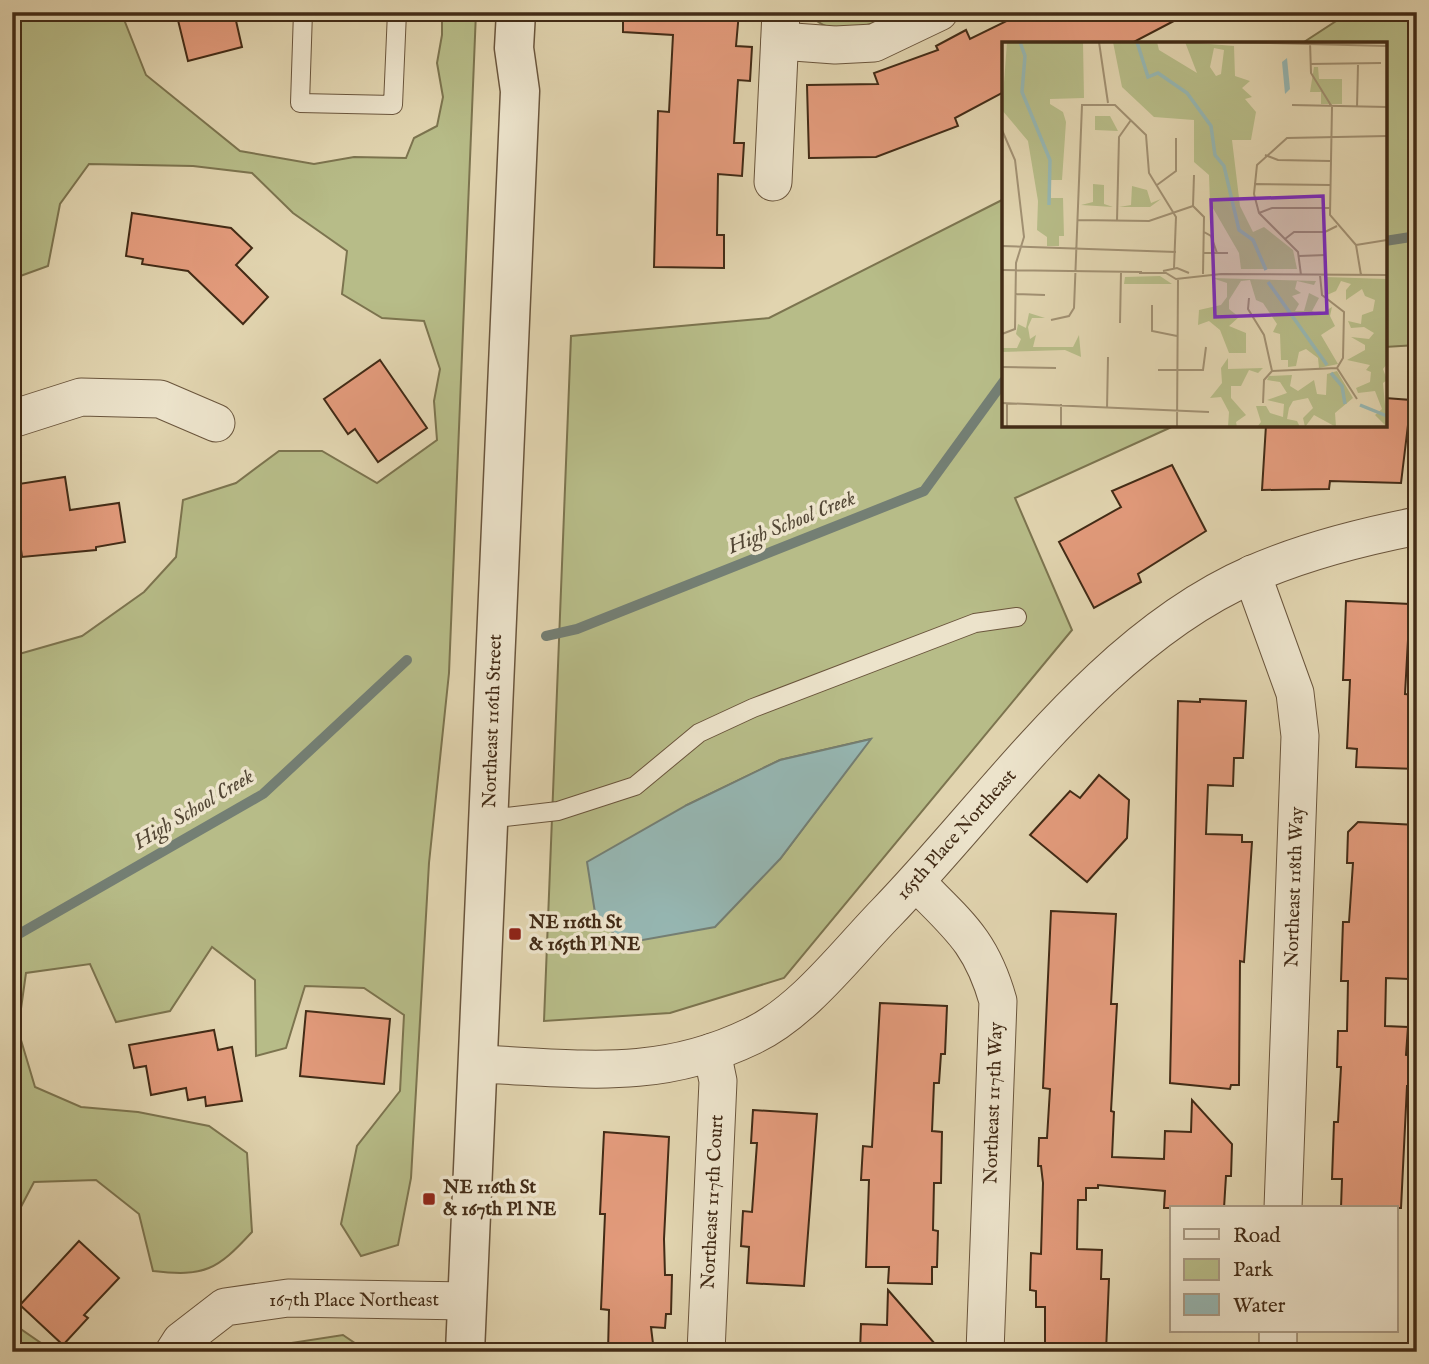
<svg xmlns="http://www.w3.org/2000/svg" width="1429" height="1364" font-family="'IM FELL English',serif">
<rect width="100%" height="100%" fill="#e1d4af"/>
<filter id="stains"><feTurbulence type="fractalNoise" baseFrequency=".00286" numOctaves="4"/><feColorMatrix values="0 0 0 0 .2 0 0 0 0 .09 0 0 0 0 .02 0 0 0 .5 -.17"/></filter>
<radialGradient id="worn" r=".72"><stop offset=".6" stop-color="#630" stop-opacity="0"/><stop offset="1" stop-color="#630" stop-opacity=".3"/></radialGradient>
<!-- green -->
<g fill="#b7bc88" stroke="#7c744f" stroke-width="2" fill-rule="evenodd">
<path d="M12 12H121L146 75 240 151 314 164 354 157 406 158 414 138 437 126 443 97 437 63 442 35V12H476L449 673 429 863 411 1178 398 1245 361 1256 341 1224 357 1146 400 1091 404 1015 364 988 305 986 286 1048 256 1056 255 980 212 947 170 1011 116 1022 90 964 26 973 18 1030 35 1087 81 1107 138 1112 209 1126 247 1153 252 1232C217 1270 205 1277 153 1271L139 1214 96 1180 34 1182 12 1224V656L82 636 144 592 176 557 183 500 236 483 279 451H322L377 483 437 440 434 401 440 369 424 321 382 318 342 294 347 251 293 213 252 173 193 166 89 164 60 204 48 266 12 279Z"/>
<path d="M808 12H906C876 22 831 44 808 12Z"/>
<path d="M1350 12H1417V345L1385 347V44H1301Z"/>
<path d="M1004 199V425H1176L1015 498 1072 630 784 978 670 1013 544 1021 571 336 769 318ZM870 739 780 859 687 805 780 760Z"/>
<path d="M12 1320 15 1325 54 1352H12Z"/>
<path d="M343 1335 368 1352H248L252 1349Z"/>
</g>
<!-- water -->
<path fill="#96b7b3" stroke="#747f74" stroke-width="2" d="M871 739 780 859 715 927 626 943 596 919 587 862 687 805 780 760Z"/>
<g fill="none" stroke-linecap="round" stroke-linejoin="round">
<!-- stream -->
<g stroke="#747f74" stroke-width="10">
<path d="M1385 241 1417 236"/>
<path d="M546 636 577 629 924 491 1004 381"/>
<path d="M12 938 263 794 407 660"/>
</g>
</g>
<!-- building -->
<g fill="#e39b7c" stroke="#422b16" stroke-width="2">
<path d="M176 12H234L242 47 188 61Z"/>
<path d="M623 12H739L736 46 752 47 750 81 738 80 734 143H744L742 176 718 174 717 235H724V268L654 267 658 111 669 112 673 35 623 32Z"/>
<path d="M1025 12H1191L1130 44H1004V92L955 118 958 126 876 157 809 158 807 85 878 84 874 73 938 50 936 46 966 30 970 39Z"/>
<path d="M132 213 231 228 252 248 236 265 268 297 243 324 188 271 142 264 143 259 126 256Z"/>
<path d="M380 360 427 428 378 462 355 429 348 434 324 399Z"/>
<path d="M1385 398 1411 400 1401 483 1330 481 1329 489 1262 490 1266 425H1385Z"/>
<path d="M1172 465 1206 531 1138 574 1141 582 1094 608 1059 542 1121 507 1112 491Z"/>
<path d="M65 477 70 510 119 503 125 542 96 547V550L22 557 12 485Z"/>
<path d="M1346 601 1410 604 1405 694 1417 695V769L1356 767 1357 749 1347 748 1350 680H1343Z"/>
<path d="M1200 699 1246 701 1243 758H1234L1233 786 1208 785 1206 834 1242 835V842H1252L1244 962 1240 961 1239 1085H1231L1230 1089 1170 1083 1178 701 1200 702Z"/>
<path d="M1099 775 1129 800 1127 838 1087 882 1030 835 1070 791 1080 798Z"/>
<path d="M1358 822 1417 825V884H1414L1409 979 1386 978 1385 1026 1408 1027 1406 1055 1414 1056 1413 1086H1407L1401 1208H1341L1342 1179H1332L1334 1122H1338L1341 1067H1337L1338 1031H1347L1348 981H1341L1343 922H1349L1353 863H1347L1348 832Z"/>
<path d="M1051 911 1116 914 1111 1004H1117L1111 1111 1114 1112 1112 1157 1164 1159 1165 1131 1191 1132 1192 1100 1232 1144 1231 1176H1226L1224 1208H1164L1165 1191 1098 1185V1188H1086V1200H1078L1077 1249 1102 1250 1101 1279H1109L1106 1352H1045V1307H1036V1291L1030 1290 1031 1253 1041 1254 1043 1183 1041 1166H1038L1039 1138H1047L1050 1089 1043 1088Z"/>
<path d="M880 1003 947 1006 945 1054H941L939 1083H934L932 1131 942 1132 941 1183H934L933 1230 938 1231 937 1267H932V1284L888 1283 889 1267H866L869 1180H861L863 1146 872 1147Z"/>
<path d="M306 1011 390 1019 384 1084 300 1076Z"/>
<path d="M214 1030 218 1050 232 1047 242 1101 206 1106 205 1097 188 1100 186 1088 151 1095 146 1066 134 1068 129 1045Z"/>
<path d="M753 1110 817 1114 804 1286 747 1283 749 1247 741 1246 743 1211 752 1212 757 1143H751Z"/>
<path d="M604 1132 669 1137 664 1239 665 1275H672L671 1314H666L665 1328 651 1327 654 1352H608L609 1310 601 1309 605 1214H600Z"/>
<path d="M79 1241 119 1278 84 1315 88 1318 63 1345 20 1305Z"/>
<path d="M888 1290 942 1352H860L861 1324 887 1325Z"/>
</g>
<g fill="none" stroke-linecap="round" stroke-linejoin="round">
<!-- service casing -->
<g stroke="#6a553c" stroke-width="20">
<g id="service">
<path d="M303 12 300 103 393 105 397 12"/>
<path d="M488 819 558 811 635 786 699 733 753 708 975 623 1017 617"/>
</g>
</g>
<!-- minor casing -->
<g stroke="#6a553c" stroke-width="39">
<g id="minor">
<path d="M780 41 835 45 874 43 939 12"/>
<path d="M773 182 781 12"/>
<path d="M12 419 81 397 160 399 216 423"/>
<path d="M1252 574 1295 693 1300 736 1283 1208"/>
<path d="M916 882C958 925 981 941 998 1001L985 1352"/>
<path d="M478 1064C579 1068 657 1082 752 1036 803 1012 847 953 886 913 997 798 1103 639 1253 574 1305 551 1361 537 1417 526"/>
<path d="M174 1352 181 1341 225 1307 288 1298 467 1301"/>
<path d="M706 1352 718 1081 712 1052"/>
<path d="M1278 1352V1331"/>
</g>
</g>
<!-- tertiary casing -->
<g stroke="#6a553c" stroke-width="41">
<path id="tertiary" d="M465 1352 520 91 514 48 516 12"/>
</g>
<!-- service -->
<use href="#service" stroke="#ece3cb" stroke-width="18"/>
<!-- minor -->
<use href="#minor" stroke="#ece3cb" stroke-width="37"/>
<!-- tertiary -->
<use href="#tertiary" stroke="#ece3cb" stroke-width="38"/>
</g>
<!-- markers -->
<g fill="#8f2418" stroke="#ece3cb" stroke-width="2.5">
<rect x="508" y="927" width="14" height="14" rx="3.5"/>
<rect x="422" y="1192" width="14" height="14" rx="3.5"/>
</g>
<g text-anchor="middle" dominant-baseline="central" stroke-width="7" stroke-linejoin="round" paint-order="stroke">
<!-- street labels -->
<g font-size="19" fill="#422b16" stroke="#ece3cb">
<text transform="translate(493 721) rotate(-88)">Northeast 116th Street</text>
<text transform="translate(957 835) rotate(-48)">165th Place Northeast</text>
<text transform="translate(1295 887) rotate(-88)">Northeast 118th Way</text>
<text transform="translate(994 1103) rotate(-88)">Northeast 117th Way</text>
<text transform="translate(713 1202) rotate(-87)">Northeast 117th Court</text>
<text x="354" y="1301">167th Place Northeast</text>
</g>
<!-- poi labels -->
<g font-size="19" font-weight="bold" fill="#422b16" stroke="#ece3cb" text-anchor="start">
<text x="529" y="923">NE 116th St<tspan x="529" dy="22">&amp; 165th Pl NE</tspan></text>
<text x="443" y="1188">NE 116th St<tspan x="443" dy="22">&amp; 167th Pl NE</tspan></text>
</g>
<!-- water labels -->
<g font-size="21" font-style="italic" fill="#534735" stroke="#ece3cb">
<text transform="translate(792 523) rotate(-22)">High School Creek</text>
<text transform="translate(194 810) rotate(-31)">High School Creek</text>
</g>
</g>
<!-- overview -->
<g transform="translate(1002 42)">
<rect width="385" height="385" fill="#e1d4af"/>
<path d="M5 0H81L82 56 48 57V62L61 70 64 80 60 138H49V156H61L62 194H57V204H45V195L35 188 36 159 26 99 0 68ZM111 0H155L157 8 195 31 183 0 232 4 233 34 248 39 240 46 250 55 243 57 254 70 249 98H230L238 164 251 190 262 185 291 208 295 227H239L237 211 208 161 207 133 192 120V78L152 75 120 45ZM212 6 222 8 219 32 214 34 208 25ZM312 25H316L317 37H340V62H319V50H308ZM93 74H108L116 89 93 88ZM91 142 102 143V162L111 165 79 163 91 160ZM130 144 145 148 149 161 159 157 148 165H117L129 163ZM158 234 170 242H122L123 235ZM323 235 385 237V322L381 327 385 338 381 341 385 385 373 373 380 367 373 349 356 351 354 346 368 340 369 330 364 328 368 323 345 318 363 308V303L349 295 367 297 372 291 362 285 349 286 346 279 359 282 360 273 371 269 373 258 363 254 360 247 344 258V248L349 242 339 239 334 249 325 253ZM210 236 314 239 312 243 295 239 293 247 299 251 290 254 297 262 293 269H302L307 251 317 256 310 269 318 272 330 265 328 274 333 284 319 293 336 322 317 326 316 316 304 307 297 310 294 324 286 325V318H279L278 292 271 290 275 282 261 261 254 258 248 238 239 239 227 258V267L237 275 227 284 244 291V311H227L218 288 207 279 196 283 197 268 219 263 225 255V241ZM27 271 43 276H30L26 285 28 297 34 293 31 305H71L77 293 79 315 63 308 0 310V306H15L19 297 14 292 16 282 24 286ZM226 316V327L261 326 256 331 247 328 239 344H229V356L244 373 234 380 235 385H226L227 370 219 355 208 356 220 341 219 326ZM335 329 351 356 333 371 334 385 312 373 303 385 301 376 311 366 306 356 291 359 287 366 285 377 295 379 298 385H255L259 380 254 364H264L268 371 281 375 282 362 265 358 285 351 278 340 265 338 267 334 290 333 288 344 296 349 312 338 315 352 324 353 325 332Z" fill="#b7bc88" fill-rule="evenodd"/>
<path d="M285 16 288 47 283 52 280 20Z" fill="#96b7b3"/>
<path fill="none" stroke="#96b7b3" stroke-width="3.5" d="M18 0 23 14 20 50 48 118 47 163M135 0 146 35 156 31 185 51 209 84 213 113 222 124 237 188 251 198 264 228M266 240 325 323M329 331 340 344 343 362M358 363 385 374"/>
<path fill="none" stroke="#a19072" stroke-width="2" d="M97 0 106 61M226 0 385 4M308 0 309 31 330 65 328 173 354 203 359 233M308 22 379 21M290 63 385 65M355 65 356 23M385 65V41M0 88 13 118 22 195 14 221 13 287 0 292M263 113 276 118 328 119M252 142 328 143M155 143 174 129V96M191 164 202 175 201 232M191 164 192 133M257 171 270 166H328M76 178 147 179 191 164M115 179 117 95 129 78M202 190 209 194 215 211M283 197 292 190H323L335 184M354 203 385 198M0 204 174 210M201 211H226M297 214 324 213M0 228 140 230M161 229 175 226 187 231M137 231H164L174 237 219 232 385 233M299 233 296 210 257 171 252 152 255 123 285 96 385 94M318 233 320 253 342 270 341 316 335 326M14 252 43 253M247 256 246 267 262 293 270 329M150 263V289L175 294M49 278 67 274 72 266 80 63H113L144 93 147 131 174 175 172 226M118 281 119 230M0 325 54 326M335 326 355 357M156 328H201L204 305M270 329 335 326M0 361 207 370M261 361 262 338 270 329M105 367 106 315M5 385V361M59 385V362M175 385 176 237"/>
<path fill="#7b2cbf" fill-opacity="0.15" stroke="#7b2cbf" stroke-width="3.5" d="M321 154 325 271 213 275 209 158Z"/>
<rect width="385" height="385" fill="none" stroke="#422b16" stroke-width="3.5"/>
</g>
<!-- margin -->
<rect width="1429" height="1364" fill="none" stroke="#e1d4af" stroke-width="42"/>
<rect x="14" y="14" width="1401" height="1336" fill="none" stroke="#422b16" stroke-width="3.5"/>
<rect x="21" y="21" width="1387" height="1322" fill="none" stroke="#422b16" stroke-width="2"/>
<!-- legend -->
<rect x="1170" y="1206" width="228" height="126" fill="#ece3cb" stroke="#a89983" stroke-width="2"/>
<rect x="1184" y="1229" width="35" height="10" fill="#ece3cb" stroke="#a89983" stroke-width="2"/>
<text x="1233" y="1242" font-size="21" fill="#422b16">Road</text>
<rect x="1184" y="1259" width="35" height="21" fill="#b7bc88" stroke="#a89983" stroke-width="2"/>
<text x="1233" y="1276" font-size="21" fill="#422b16">Park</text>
<rect x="1184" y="1294" width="35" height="21" fill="#96b7b3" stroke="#a89983" stroke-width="2"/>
<text x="1233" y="1312" font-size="21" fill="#422b16">Water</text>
<rect width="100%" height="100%" filter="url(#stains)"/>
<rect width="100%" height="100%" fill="url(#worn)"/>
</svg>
